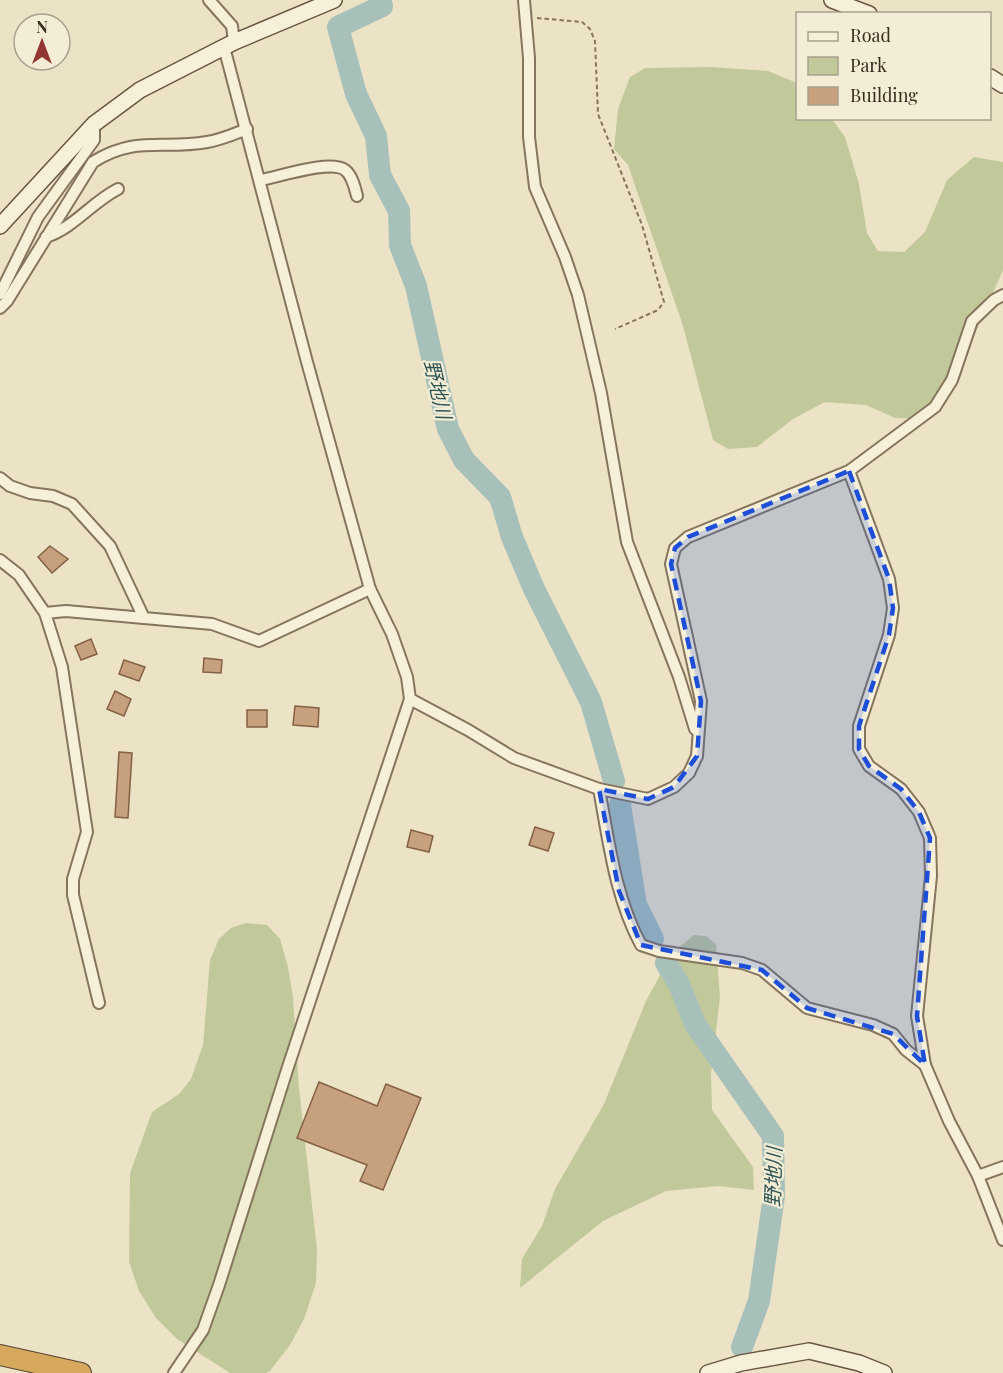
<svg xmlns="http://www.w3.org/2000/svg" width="1003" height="1373" font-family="'Playfair Display','Noto Sans JP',serif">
<rect width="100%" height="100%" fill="#ece3c6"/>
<!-- green -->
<g fill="#c1c99b">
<path d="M712 67 768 71 797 83 798 118 832 119 845 137 859 184 867 233 878 251 904 252 925 232 947 180 974 157 1003 162V270L954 381 927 419 895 418 866 405 825 402 793 419 757 447 728 449 713 440 683 326 628 165 614 149 618 109 630 77 645 68Z"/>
<path d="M246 923 267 925 280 939 288 967 293 997 299 1088 317 1250 316 1283 304 1319 290 1345 270 1371 266 1373H230L177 1339 156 1318 139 1291 129 1262 130 1173 152 1112 179 1094 191 1079 203 1045 210 960 219 939 231 928Z"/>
<path d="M694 935 706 936 716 944 720 997 711 1074 712 1110 753 1167 754 1190 718 1186 666 1191 603 1221 520 1288 522 1259 542 1226 555 1189 604 1104 646 1001 672 953Z"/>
</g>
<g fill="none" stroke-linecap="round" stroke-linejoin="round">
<!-- river -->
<g stroke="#a7c0ba" stroke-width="22">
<path d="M379 0 382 6 338 27 356 94 376 136 380 175 399 211 400 245 416 286 448 429 464 460 500 497 512 537 534 589 591 702 614 781"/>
<path d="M620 805 636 905 653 939"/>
<path d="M666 963 679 984 695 1024 773 1136 774 1196 759 1301 742 1347"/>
</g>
</g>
<!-- building -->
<g fill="#c7a17e" stroke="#846144" stroke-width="1.5">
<path d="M50 546 68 559 52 573 38 557Z"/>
<path d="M91 639 97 654 81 660 75 646Z"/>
<path d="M204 658 222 660 221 673 203 672Z"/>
<path d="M124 660 145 667 139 681 119 674Z"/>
<path d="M115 691 131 699 124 716 107 709Z"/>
<path d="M295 706 319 708 318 727 293 725Z"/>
<rect x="247" y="710" width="20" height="17"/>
<path d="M119 752 132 753 128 818 115 817Z"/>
<path d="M535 827 554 833 548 851 529 845Z"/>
<path d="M411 830 433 836 429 852 407 847Z"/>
<path d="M319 1082 377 1106 386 1084 421 1098 383 1190 360 1181 367 1165 297 1138Z"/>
</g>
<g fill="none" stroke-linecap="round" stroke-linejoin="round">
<!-- street casing -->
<g stroke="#86755d" stroke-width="14">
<g id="street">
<path d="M209 0 232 26 234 42"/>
<path d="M524 0 529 58V137L535 187 565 257 578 295 601 393 627 542 679 677 695 729"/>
<path d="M261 180C278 177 331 159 345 170 352 175 355 188 357 196"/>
<path d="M46 237C75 227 92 202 118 189"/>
<path d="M0 294 38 217 94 140V124"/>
<path d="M0 308 7 301 93 162C136 135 162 150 207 142 221 140 234 134 247 129"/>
<path d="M849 471 889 579 893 608 889 635 859 726V749L869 766 901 789 919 812 930 838 931 876 917 1016 925 1065 949 1121 978 1176 1003 1240"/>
<path d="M0 478 10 486 30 493 53 496 72 504 110 546 144 618 212 624 259 641 370 589"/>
<path d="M0 560 19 575 45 613 62 667 87 832 73 879V895L99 1003"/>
<path d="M45 613 66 611 144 618"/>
<path d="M410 699 468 730 514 758 599 789 648 799 674 787 689 773 697 756 701 701 671 564 675 548 688 537 849 471 935 407 952 380 972 321 994 300 1003 295"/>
<path d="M599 789C609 842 615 897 641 945L659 951 742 963 762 970 807 1008 873 1025 893 1034 906 1050 925 1065"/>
<path d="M978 1176 1003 1167"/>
<path d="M174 1373 203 1330 219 1285 287 1070 410 699 407 677 392 634 370 589 307 362 224 47"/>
</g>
</g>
<!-- secondary casing -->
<g stroke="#685640" stroke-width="18">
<g id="secondary">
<path d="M832 0 869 14"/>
<path d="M990 77 1003 85"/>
<path d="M0 226 94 124 140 90 234 42 334 0"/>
<path d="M708 1373 741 1363 809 1351 859 1363 884 1373"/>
</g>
</g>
<!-- highway casing -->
<g stroke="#544331" stroke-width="22">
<path id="highway" d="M0 1355 81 1373"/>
</g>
<!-- path -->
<path stroke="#86755d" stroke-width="2" stroke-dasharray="4.5 3" stroke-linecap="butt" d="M537 18 582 22 590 29 595 41 598 114 642 225 664 302 658 310 615 329"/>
<!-- street -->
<use href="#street" stroke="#f7f0d9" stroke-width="10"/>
<!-- secondary -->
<use href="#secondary" stroke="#f7f0d9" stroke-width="15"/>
<!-- highway -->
<use href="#highway" stroke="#d5a85d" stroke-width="20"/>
</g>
<!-- marked area -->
<path fill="#1d4ed8" fill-opacity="0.2" stroke="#1d4ed8" stroke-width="4.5" stroke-dasharray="12 8" stroke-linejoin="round" d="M849 471 889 579 893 608 889 635 859 726V749L869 766 901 789 919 812 930 838 917 1016 925 1065 893 1034 807 1008 762 970 641 945 619 891 599 789 648 799 674 787 697 756 701 701 671 564 675 548 688 537Z"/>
<g text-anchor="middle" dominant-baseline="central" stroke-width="4.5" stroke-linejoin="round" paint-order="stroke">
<!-- water labels -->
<g font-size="20" font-style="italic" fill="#305656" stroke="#f3edd5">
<text transform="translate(439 389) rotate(77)">野地川</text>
<text transform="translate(772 1177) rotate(-88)">野地川</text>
</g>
</g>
<!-- legend -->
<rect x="796" y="12" width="195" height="108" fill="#f3edd5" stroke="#a8a08d" stroke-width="1.5"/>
<rect x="808" y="32" width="30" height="9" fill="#f7f0d9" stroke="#a8a08d" stroke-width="1.5"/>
<text x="850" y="42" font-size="18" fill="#372c20">Road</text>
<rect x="808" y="57" width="30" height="18" fill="#c1c99b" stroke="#a8a08d" stroke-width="1.5"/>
<text x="850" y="72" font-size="18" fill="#372c20">Park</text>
<rect x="808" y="87" width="30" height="18" fill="#c7a17e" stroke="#a8a08d" stroke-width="1.5"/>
<text x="850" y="102" font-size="18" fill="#372c20">Building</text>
<!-- north arrow -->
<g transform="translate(42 42)"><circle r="28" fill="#f3edd5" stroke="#a8a08d" stroke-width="1.5"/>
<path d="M0-4.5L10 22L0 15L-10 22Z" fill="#913631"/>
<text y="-9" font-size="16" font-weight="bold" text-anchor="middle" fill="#372c20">N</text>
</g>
</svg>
